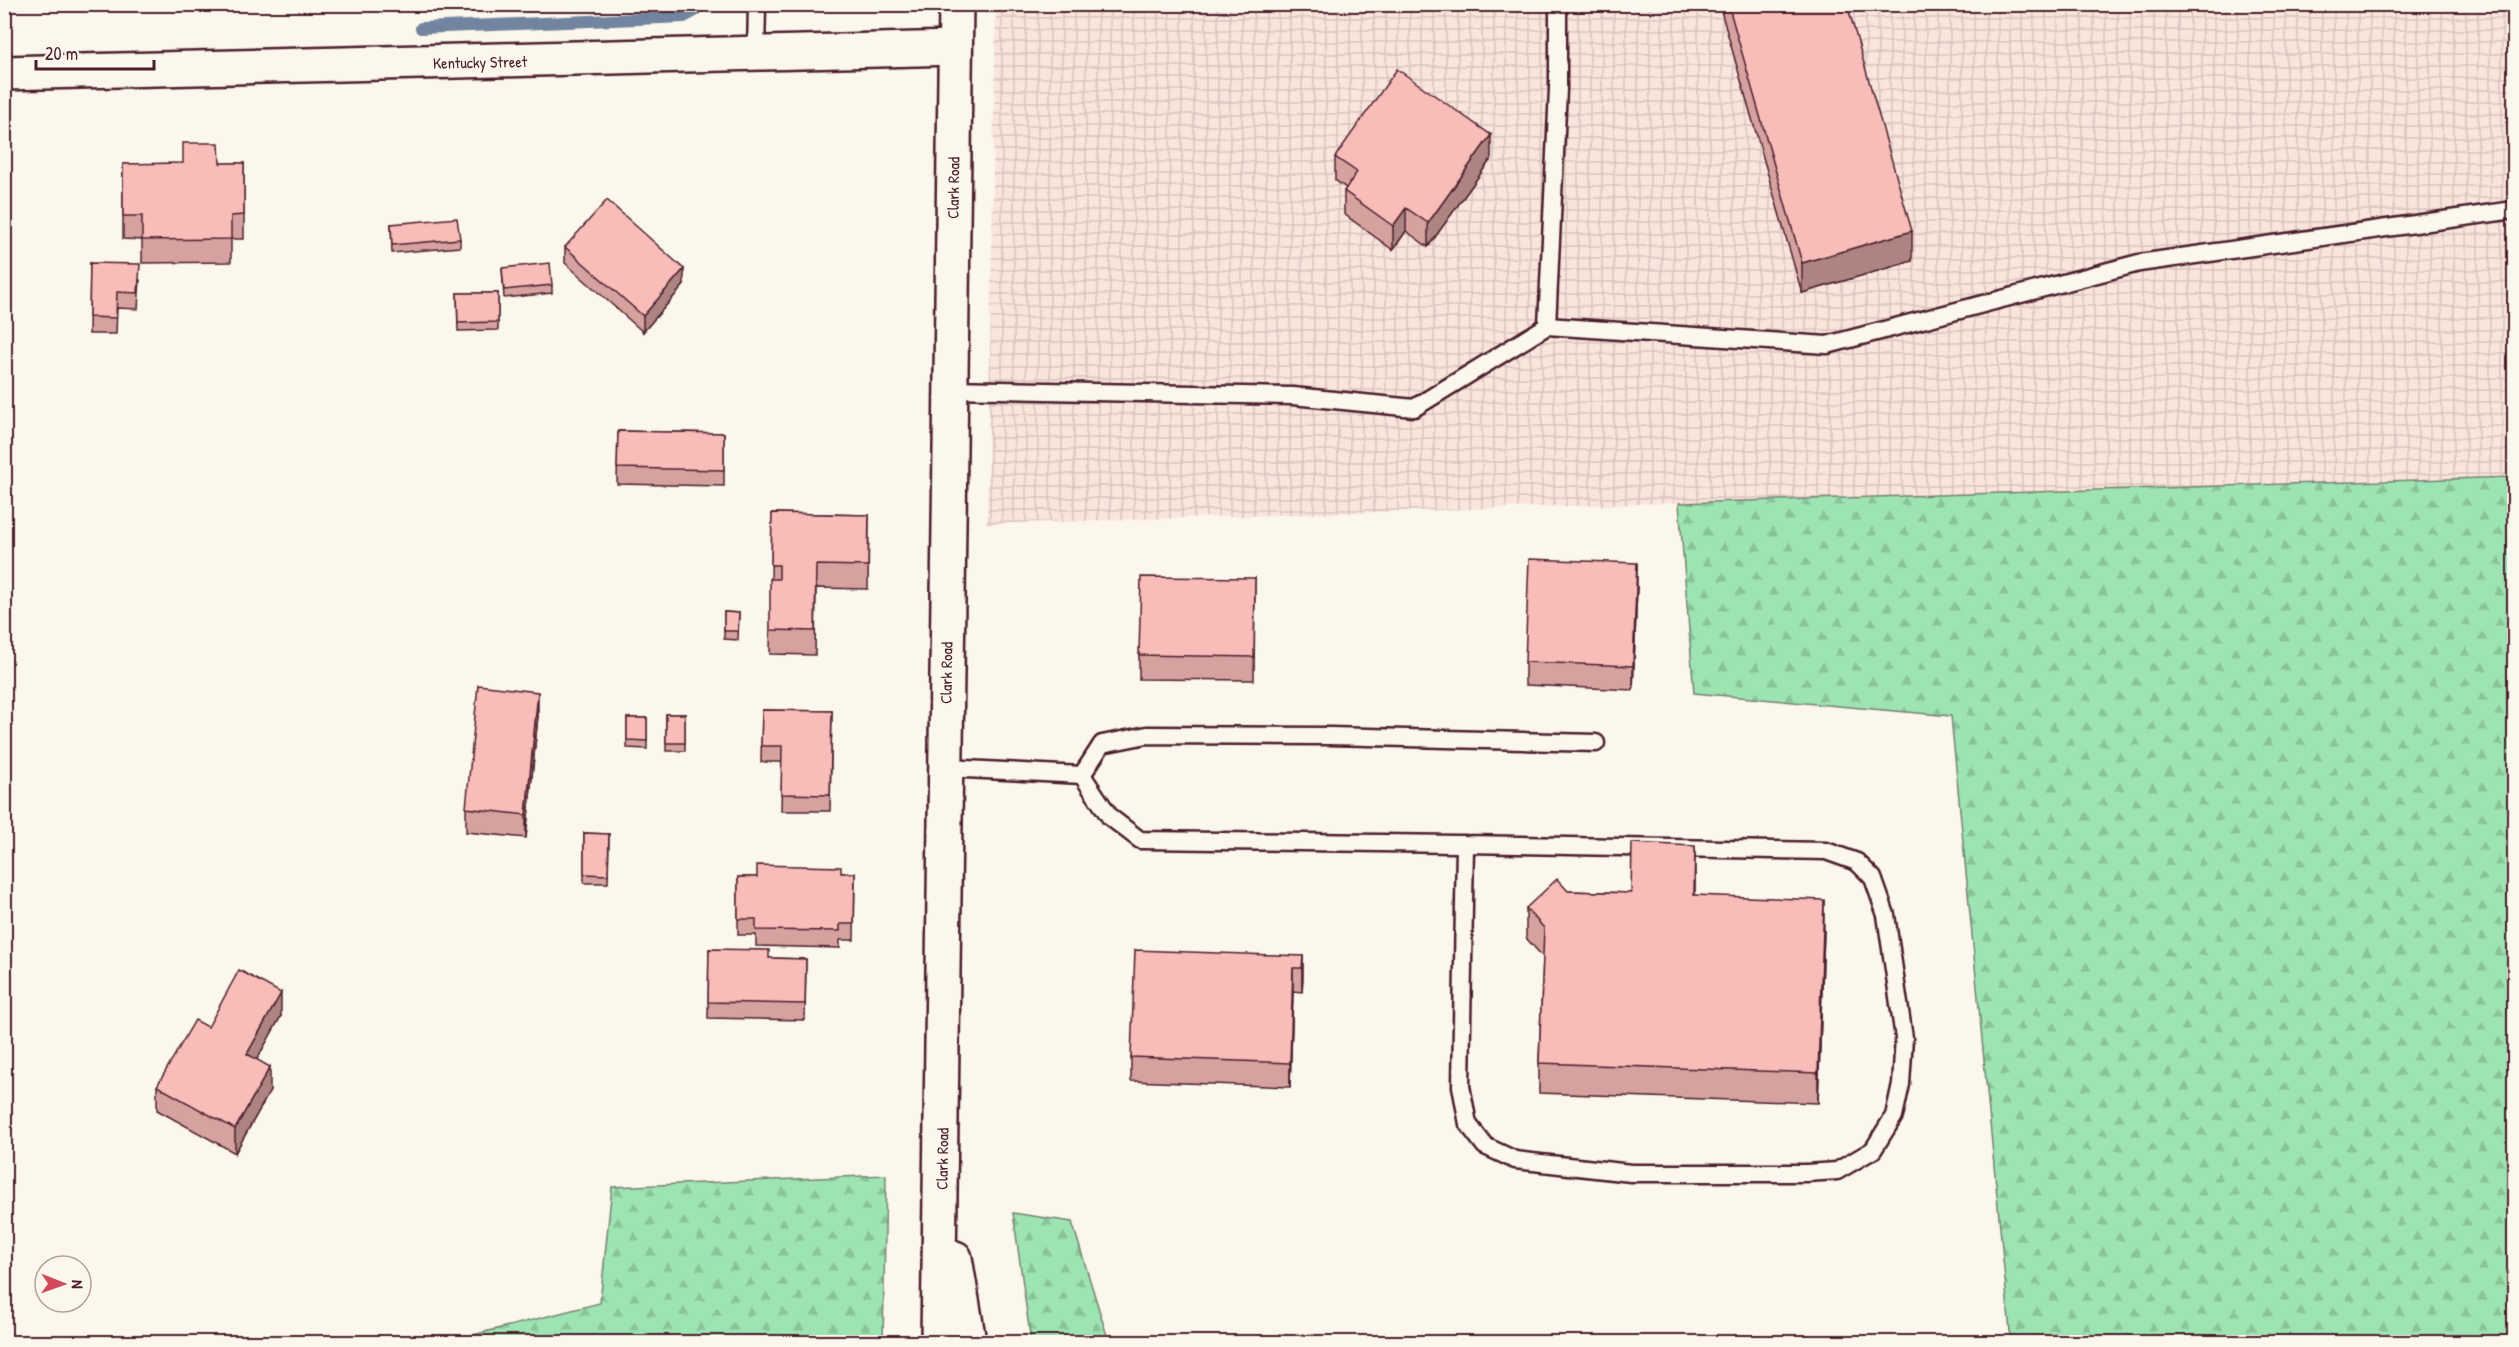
<svg xmlns="http://www.w3.org/2000/svg" width="2519" height="1347" font-family="'Patrick Hand',sans-serif">
<defs>
<pattern id="industrial-grid" width="8" height="8" patternUnits="userSpaceOnUse" patternTransform="scale(1.5)"><rect width="8" height="8" fill="#fae5dd"/><path d="M0 4h8M4 0v8" fill="none" stroke="#d8c4be"/></pattern>
<pattern id="forest-firs" width="22" height="20" patternUnits="userSpaceOnUse" patternTransform="scale(1.5)"><rect width="22" height="20" fill="#9de4b2"/><path d="M5 1l3.5 6h-7zM16 11l3.5 6h-7z" fill="#89c399"/></pattern>
</defs>
<rect width="100%" height="100%" fill="#fbf7ec"/>
<filter id="ink" filterUnits="userSpaceOnUse"><feTurbulence type="fractalNoise" baseFrequency=".0167" numOctaves="2"/><feDisplacementMap in="SourceGraphic" scale="12" xChannelSelector="R" yChannelSelector="G"/><feConvolveMatrix kernelMatrix="1 2 1 2 8 2 1 2 1" color-interpolation-filters="sRGB"/></filter>
<g filter="url(#ink)">
<!-- industrial -->
<path fill="url(#industrial-grid)" d="M996 5H2514V477L987 524Z"/>
<!-- forest -->
<g fill="url(#forest-firs)" stroke="#74826e" stroke-width="1.5">
<path d="M2514 477V1342H2011L1951 716 1694 693 1679 503Z"/>
<path d="M886 1175 883 1342H445L600 1303 612 1187Z"/>
<path d="M1013 1213 1072 1222 1109 1342H1031Z"/>
</g>
<g fill="none" stroke-linecap="round" stroke-linejoin="round">
<!-- stream -->
<path stroke="#72849f" stroke-width="12" d="M421 28 684 17 695 11 697 4"/>
<!-- lane casing -->
<g stroke="#4a1f2b" stroke-width="21">
<g id="lane">
<path d="M756 55 757 4"/>
<path d="M1547 326 1558 89V4"/>
<path d="M949 389 1293 396 1414 408 1547 326 1827 345 2139 263 2514 210"/>
<path d="M945 768 1082 775 1102 744 1147 735 1330 736 1596 743"/>
<path d="M1082 775 1110 817 1140 840 1458 844H1465L1826 851 1857 862 1873 878 1886 915 1904 1038 1901 1084 1894 1116 1873 1150 1837 1171 1806 1173H1631L1515 1160 1485 1146 1468 1124 1461 1086 1465 844"/>
</g>
</g>
<!-- street casing -->
<g stroke="#4a1f2b" stroke-width="38">
<path id="street" d="M4 73 955 48"/>
</g>
<!-- secondary casing -->
<g stroke="#4a1f2b" stroke-width="38">
<g id="secondary">
<path d="M955 1258 969 1342"/>
<path d="M938 1342 956 4"/>
</g>
</g>
<!-- lane -->
<use href="#lane" stroke="#fbf7ec" stroke-width="16"/>
<!-- street -->
<use href="#street" stroke="#fbf7ec" stroke-width="33"/>
<!-- secondary -->
<use href="#secondary" stroke="#fbf7ec" stroke-width="33"/>
</g>
<!-- wall -->
<g fill="#d5a29f" stroke="#4a1f2b" stroke-width="1.5">
<path d="M1719 4H1847L1912 261 1802 293Z"/>
<path d="M1335 157 1491 159 1428 247 1406 231 1393 250 1344 214V191L1346 188 1335 180Z"/>
<path d="M244 163V239H231V262L142 263V240L123 239V164Z"/>
<path d="M391 224 460 239V247L392 253Z"/>
<path d="M565 247 684 285 643 332 565 263Z"/>
<path d="M90 263 140 280 138 309 117 308 116 334H89Z"/>
<path d="M502 268 552 285V293L504 298Z"/>
<path d="M457 293H498V330L458 331Z"/>
<path d="M618 431 724 433V486L617 484Z"/>
<path d="M772 513 869 515 868 589 816 588 815 655 770 654Z"/>
<path d="M1255 578 1254 680 1139 679V655Z"/>
<path d="M1637 586 1633 690 1525 685V662Z"/>
<path d="M724 612 739 613 738 640 724 639Z"/>
<path d="M762 710 832 711 830 811H781L782 762H761Z"/>
<rect x="666" y="714" width="19" height="37"/>
<path d="M538 715 526 838 466 832V808Z"/>
<path d="M627 718H647V749L627 748Z"/>
<path d="M584 833 609 834 608 883H584Z"/>
<path d="M841 873H855L854 940H840V948L756 946V935H738V877H757Z"/>
<path d="M1695 876V895L1824 930 1818 1103 1539 1093V1063L1543 957 1526 938V908L1568 891 1631 893Z"/>
<path d="M709 949 769 958 806 959 805 1020 708 1018Z"/>
<path d="M1303 956 1302 992 1293 991 1290 1087 1131 1081V1057Z"/>
<path d="M281 1016 257 1059 270 1091 235 1153 157 1110V1086L208 1027Z"/>
</g>
<!-- shaded-wall -->
<g fill="#ae8482" stroke="#4a1f2b" stroke-width="1.5">
<path d="M1491 135V159L1428 247V223Z"/>
<path d="M1406 208V231L1393 250V226Z"/>
<path d="M1912 231V261L1802 293V263Z"/>
<path d="M684 269V285L643 332V316Z"/>
<path d="M1637 563V586L1633 690V666Z"/>
<path d="M538 692V715L526 838V815Z"/>
<path d="M1695 846V876L1694 925V895Z"/>
<path d="M1824 900V930L1818 1103V1073Z"/>
<path d="M1303 956V980L1302 992V968Z"/>
<path d="M1293 968V991L1290 1087V1063Z"/>
<path d="M281 993V1016L247 1077V1054Z"/>
<path d="M270 1067V1091L235 1153V1129Z"/>
</g>
<!-- building -->
<g fill="#f8bcb9" stroke="#4a1f2b" stroke-width="1.5">
<path d="M1728 4H1847L1912 231 1802 263Z"/>
<path d="M1397 69 1491 135 1428 223 1406 208 1393 226 1344 191 1357 172 1335 157Z"/>
<path d="M183 143H219L220 163H244V215L231 216V239L142 240V216H123V164L183 163Z"/>
<path d="M607 200 684 269 643 316 565 247Z"/>
<path d="M457 218 460 239 392 245 391 224Z"/>
<path d="M90 263 140 264 138 293 117 292 116 318 89 317Z"/>
<path d="M550 263 552 285 504 290 502 268Z"/>
<path d="M457 293H498V322L458 323Z"/>
<path d="M618 431 724 433V470L617 468Z"/>
<path d="M772 513 869 515 868 566 816 565 815 631 770 630V579H779V565H771Z"/>
<path d="M1529 559 1637 563 1633 666 1525 662Z"/>
<path d="M1141 577 1255 578 1254 657 1139 655Z"/>
<path d="M724 612 739 613 738 631H724Z"/>
<path d="M478 685 538 692 526 815 466 808Z"/>
<path d="M762 710 832 711 830 795 781 794 782 746H761Z"/>
<rect x="666" y="714" width="19" height="29"/>
<path d="M627 718H647V741L627 740Z"/>
<path d="M584 833 609 834 608 875 584 874Z"/>
<path d="M1632 843 1695 846 1694 895 1824 900 1818 1073 1539 1063 1544 928 1526 908 1557 879 1568 891 1631 893Z"/>
<path d="M757 865 841 867V873H855L854 924H840V931L756 930V919H738V877H757Z"/>
<path d="M709 949 769 950V958L806 959 805 1004 708 1002Z"/>
<path d="M1135 950 1303 956 1302 968H1293L1290 1063 1131 1057Z"/>
<path d="M239 970 281 993 247 1054 270 1067 235 1129 157 1086 195 1020 208 1027Z"/>
</g>
</g>
<g text-anchor="middle" dominant-baseline="central" stroke-width="6" stroke-linejoin="round" paint-order="stroke">
<!-- street labels -->
<g font-size="16" fill="#4a1f2b" stroke="#fbf7ec">
<text transform="translate(480 62) rotate(-1)">Kentucky Street</text>
<text transform="translate(953 188) rotate(-89)">Clark Road</text>
<text transform="translate(946 673) rotate(-89)">Clark Road</text>
<text transform="translate(942 1159) rotate(-89)">Clark Road</text>
</g>
</g>
<!-- margin -->
<rect width="2519" height="1347" fill="none" stroke="#fbf7ec" stroke-width="24"/>
<rect x="12" y="12" width="2495" height="1323" fill="none" stroke="#4a1f2b" stroke-width="2" filter="url(#ink)"/>
<!-- north arrow -->
<g transform="translate(63 1284) rotate(91)"><circle r="28" fill="#fbf7ec" stroke="#b4a19f" stroke-width="1.5"/>
<path d="M0-4.5L10 22L0 15L-10 22Z" fill="#d1495b"/>
<text y="-9" font-size="16" font-weight="bold" text-anchor="middle" fill="#4a1f2b">N</text>
</g>
<!-- scale -->
<path d="M36 60v9h118v-9" fill="none" stroke="#4a1f2b" stroke-width="3"/>
<text x="45" y="60" font-size="18" fill="#4a1f2b" stroke="#fbf7ec" stroke-width="4.5" paint-order="stroke">20 m</text>
</svg>
